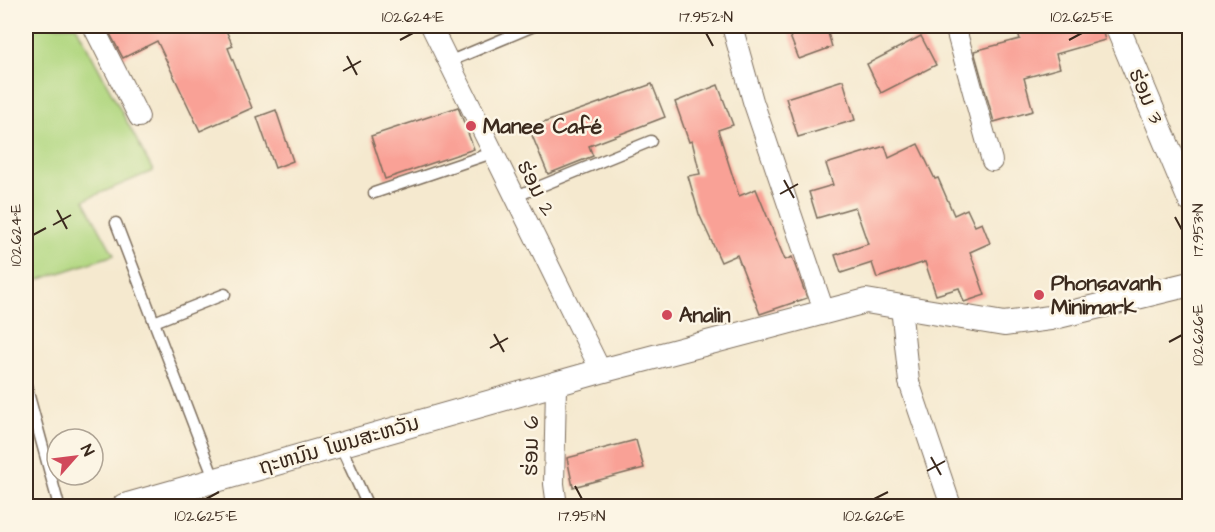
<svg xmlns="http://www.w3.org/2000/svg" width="1215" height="532" font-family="'Architects Daughter','Noto Sans Lao',sans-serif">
<rect width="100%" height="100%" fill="#fcf5e5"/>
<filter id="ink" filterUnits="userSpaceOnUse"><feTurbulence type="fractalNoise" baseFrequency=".0167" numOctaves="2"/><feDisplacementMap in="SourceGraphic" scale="12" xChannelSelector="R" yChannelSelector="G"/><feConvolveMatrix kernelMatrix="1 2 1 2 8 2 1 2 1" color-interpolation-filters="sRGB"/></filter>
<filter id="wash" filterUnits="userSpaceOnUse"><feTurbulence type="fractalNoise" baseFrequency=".008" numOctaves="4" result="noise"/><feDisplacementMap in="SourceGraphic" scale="24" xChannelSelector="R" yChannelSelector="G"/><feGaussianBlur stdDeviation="1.35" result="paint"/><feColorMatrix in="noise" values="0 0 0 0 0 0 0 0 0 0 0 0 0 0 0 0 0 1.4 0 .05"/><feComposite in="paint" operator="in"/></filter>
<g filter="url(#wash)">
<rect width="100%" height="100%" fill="#f5e9cf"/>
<!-- green -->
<path fill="#b1d780" stroke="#76804f" stroke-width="1.5" d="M26 26H76L153 171 84 200 114 255 26 284Z"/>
<g id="blocks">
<!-- building -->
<g fill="#f9a196">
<path d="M117 26H224L233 46 228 48 252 108 200 131 157 41 123 58 108 30Z"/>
<path d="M786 26H826L832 47 799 59Z"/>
<path d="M1016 26H1101L1105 40 1056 54 1060 68 1024 78 1033 111 994 122 974 51 1020 39Z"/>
<path d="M921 36 936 65 881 93 867 64Z"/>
<path d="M843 80 855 120 798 137 786 98Z"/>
<path d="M652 84 665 117 589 146 593 156 548 174 529 128Z"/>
<path d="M718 85 733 125 718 130 739 196 756 189 785 260 792 257 807 298 760 314 737 255 721 262 699 214 688 176 700 174 692 141 689 142 675 102Z"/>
<path d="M458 107 474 149 385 179 371 136Z"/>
<path d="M276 110 293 161 275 168 257 117Z"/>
<path d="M918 144 935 179 938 178 954 215 967 209 975 226 982 223 990 243 970 252 985 295 964 302 959 288 936 295 925 262 877 278 872 263 841 273 835 255 868 244 855 207 817 218 809 192 833 185 826 164 885 146 889 158Z"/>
<path d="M636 440 644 468 573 487 567 458Z"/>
</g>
</g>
</g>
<g filter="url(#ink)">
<use href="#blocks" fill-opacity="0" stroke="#7c6d5c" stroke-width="1.5"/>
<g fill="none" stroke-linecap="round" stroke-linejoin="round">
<!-- service casing -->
<g stroke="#7c6d5c" stroke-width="13">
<g id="service">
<path d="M448 62 534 26"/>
<path d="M374 193 492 153"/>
<path d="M514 197 651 141"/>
<path d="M116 223 215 481"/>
<path d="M154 322 225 294"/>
<path d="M26 385 59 506"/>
<path d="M340 445 368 506"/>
</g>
</g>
<!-- minor casing -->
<g stroke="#7c6d5c" stroke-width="22">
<g id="minor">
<path d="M93 26 139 117"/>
<path d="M431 26 601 371"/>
<path d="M732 26 753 101 824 311"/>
<path d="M955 26 992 161"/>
<path d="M901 307 909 382 951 506"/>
<path d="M556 386 554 484 557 506"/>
</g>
</g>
<!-- tertiary casing -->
<g stroke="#7c6d5c" stroke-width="26">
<g id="tertiary">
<path d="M1117 26 1190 200"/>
<path d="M124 506 601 371 866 301 1004 324 1050 318 1190 284"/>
</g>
</g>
<!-- service -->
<use href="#service" stroke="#fff" stroke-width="10"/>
<!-- minor -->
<use href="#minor" stroke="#fff" stroke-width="20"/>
<!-- tertiary -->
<use href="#tertiary" stroke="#fff" stroke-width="24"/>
</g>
</g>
<!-- ticks -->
<path fill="none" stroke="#3b2a1e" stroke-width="2" d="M706 33 713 46M400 40 413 33M1069 40 1082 33M347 56 357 75M343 71 361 61M784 180 794 198M780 194 798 184M57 210 67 229M1175 217 1182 230M53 225 71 215M33 235 46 228M494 334 504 352M1169 342 1182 335M490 348 508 338M931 457 941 475M927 471 945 461M575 486 582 499M206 499 219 492M874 499 888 492"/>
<!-- markers -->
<g fill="#d1495b" stroke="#fcf5e5" stroke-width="2">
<circle cx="471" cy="126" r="6"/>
<circle cx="1039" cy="295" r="6"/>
<circle cx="667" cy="315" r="6"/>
</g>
<g text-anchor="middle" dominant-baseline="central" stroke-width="5" stroke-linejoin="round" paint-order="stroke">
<!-- street labels -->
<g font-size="21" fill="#3b2a1e" stroke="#fcf5e5">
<text transform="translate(1146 96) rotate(67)">ຮ່ອມ 3</text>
<text transform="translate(536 188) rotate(63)">ຮ່ອມ 2</text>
<text transform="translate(339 445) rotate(-16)">ຖະຫນົນ ໂພນສະຫວັນ</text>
<text transform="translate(531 446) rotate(-89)">ຮ່ອມ 6</text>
</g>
<!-- poi labels -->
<g font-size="21" font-weight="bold" fill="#3b2a1e" stroke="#fcf5e5" text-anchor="start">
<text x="483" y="126">Manee Café</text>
<text x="1051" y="283">Phonsavanh<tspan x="1051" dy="24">Minimark</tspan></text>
<text x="679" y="315">Analin</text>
</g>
</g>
<!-- margin -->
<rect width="1215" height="532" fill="none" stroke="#fcf5e5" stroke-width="66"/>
<!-- north arrow -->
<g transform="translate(75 457) rotate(62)"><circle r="28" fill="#fcf5e5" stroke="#afa495" stroke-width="1.5"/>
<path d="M0-4.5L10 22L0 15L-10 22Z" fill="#d1495b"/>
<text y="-9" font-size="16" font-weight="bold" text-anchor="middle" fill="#3b2a1e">N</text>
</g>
<rect x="33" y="33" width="1149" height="466" fill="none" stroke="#3b2a1e" stroke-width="2"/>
<g font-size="15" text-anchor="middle" fill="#3b2a1e">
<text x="413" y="22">102.624°E</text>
<text x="706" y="22">17.952°N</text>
<text x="1082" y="22">102.625°E</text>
<text transform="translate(1198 230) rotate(-90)" y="5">17.953°N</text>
<text transform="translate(16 235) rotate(-90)" y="5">102.624°E</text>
<text transform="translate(1198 335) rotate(-90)" y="5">102.626°E</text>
<text x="206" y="521">102.625°E</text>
<text x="582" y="521">17.951°N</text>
<text x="874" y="521">102.626°E</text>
</g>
</svg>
